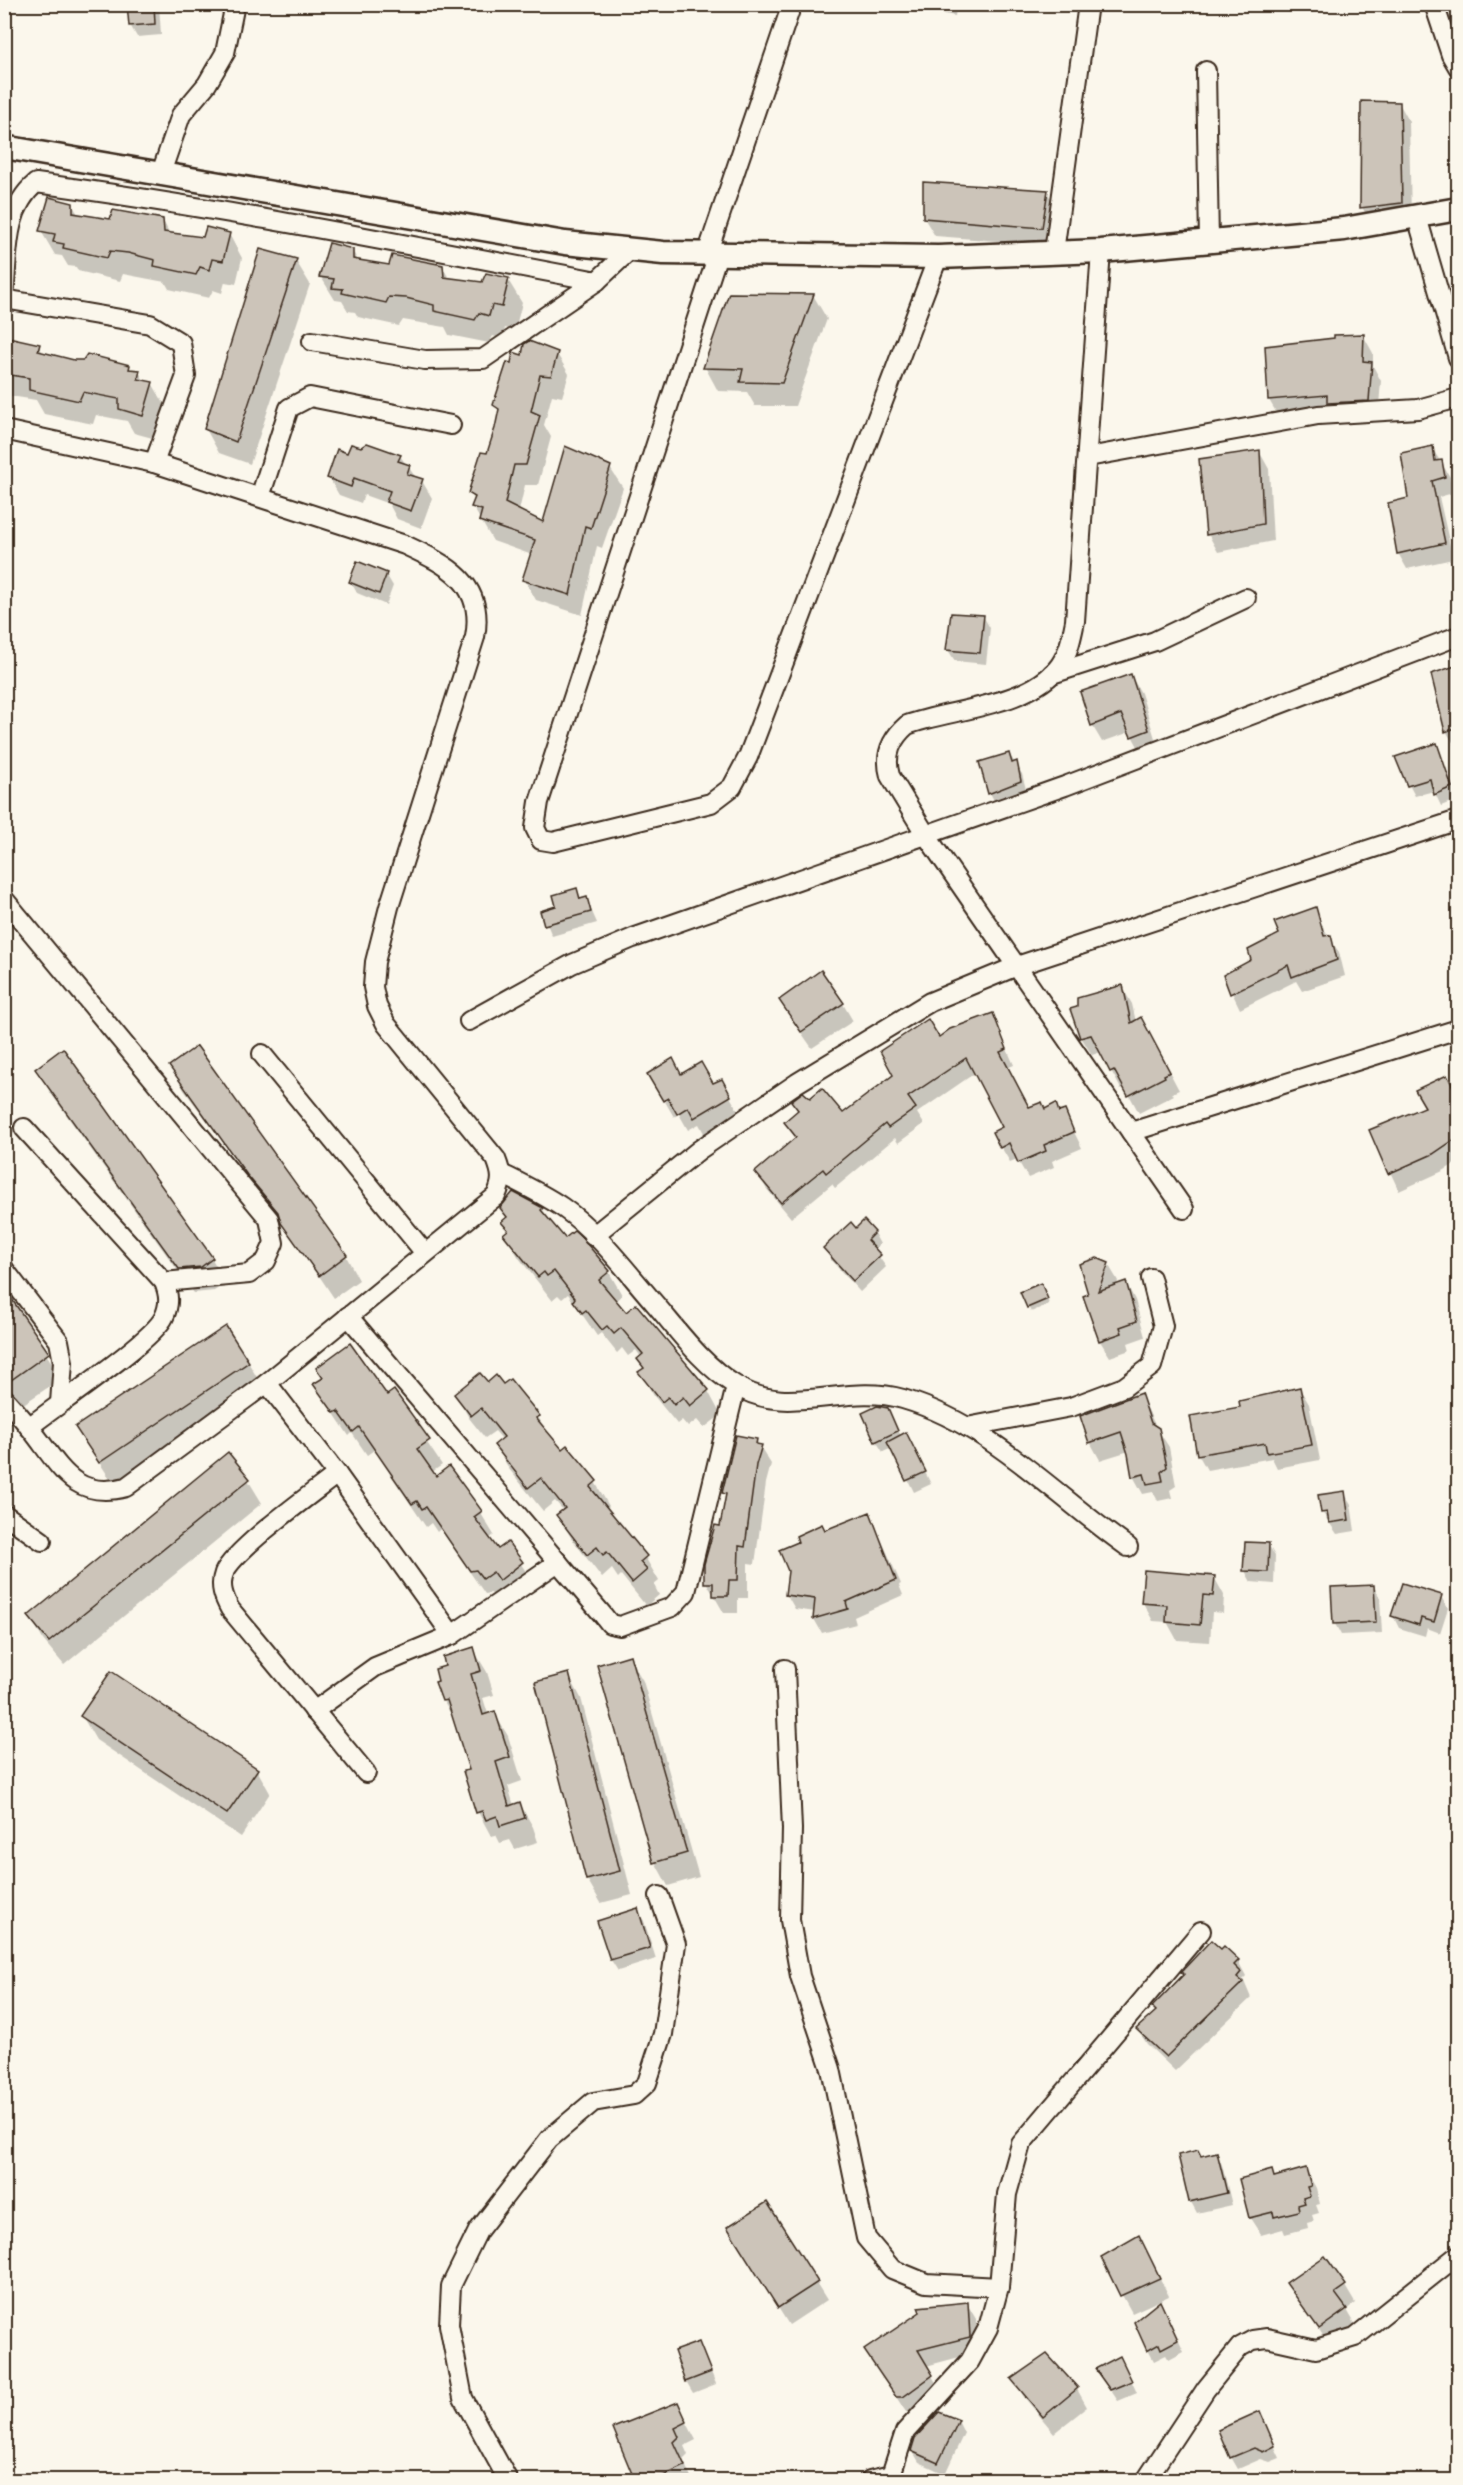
<svg xmlns="http://www.w3.org/2000/svg" width="1463" height="2485" font-family="'Patrick Hand',sans-serif">
<rect width="100%" height="100%" fill="#fbf7ec"/>
<filter id="ink" filterUnits="userSpaceOnUse"><feTurbulence type="fractalNoise" baseFrequency=".0167" numOctaves="2"/><feDisplacementMap in="SourceGraphic" scale="12" xChannelSelector="R" yChannelSelector="G"/><feConvolveMatrix kernelMatrix="1 2 1 2 8 2 1 2 1" color-interpolation-filters="sRGB"/></filter>
<g filter="url(#ink)">
<!-- shadow -->
<g fill="#0003">
<path d="M129 4H159L161 35 137 37 130 25Z"/>
<path d="M891 4H957L955 16Z"/>
<path d="M1399 103 1409 121 1411 220 1372 225 1362 207Z"/>
<path d="M1047 192 1057 209 1052 245 935 236 924 218Z"/>
<path d="M72 204 79 216 111 221H163L170 234 204 239 229 234 242 258 236 284 225 282 222 293 213 290 209 298 169 289 165 282 123 274 120 281 78 271 76 267 68 266 62 256 55 255 41 231Z"/>
<path d="M352 250 358 261 390 266H442L450 280 483 284 508 280 522 303 515 330 505 328 502 339 493 336 489 343 449 335 445 327 403 320 399 326 358 317 355 312 348 311 342 301 335 300 321 277Z"/>
<path d="M296 261 310 284 250 464 219 453 206 429Z"/>
<path d="M813 295 827 319 795 406H755L747 392 718 391 705 367Z"/>
<path d="M1458 300V314L1455 301Z"/>
<path d="M1363 335 1373 353V366L1381 381 1378 418 1279 417 1269 400Z"/>
<path d="M4 337 39 346 43 353 73 362 129 366 132 371 139 372 145 382 152 383 166 407 156 439 134 433 127 421 96 415 93 424 44 414 36 400 4 395Z"/>
<path d="M557 354 569 374 562 397 552 395 544 425 551 437 538 485H525L519 511 544 524 610 468 623 488 602 548 597 546 582 615 536 600 524 579 532 555 493 541 473 507 475 501 470 492 488 455 500 413 495 405 512 365 523 357Z"/>
<path d="M1432 448 1450 477 1453 493 1439 497 1453 559 1407 569 1398 553 1409 499Z"/>
<path d="M1259 451 1269 469 1273 541 1218 552 1208 534Z"/>
<path d="M348 455 400 456 417 479 422 481 432 498 421 528 397 519 389 504 364 495 361 503 339 495 329 478Z"/>
<path d="M386 574 393 586 386 605 357 593 351 582Z"/>
<path d="M983 616 990 628 986 664 955 661 948 650Z"/>
<path d="M1458 667V748L1457 749 1446 731 1433 675Z"/>
<path d="M1131 676 1141 693 1158 748 1142 754 1130 732 1102 742 1092 725Z"/>
<path d="M1436 745 1458 799 1441 806 1434 791 1415 796 1409 785Z"/>
<path d="M1009 754 1022 774 1027 793 996 804 990 793Z"/>
<path d="M576 890 582 900 586 898 597 923 552 936 542 912 558 907Z"/>
<path d="M1315 909 1328 937 1339 952 1345 976 1302 991 1296 981 1240 1009 1224 976 1253 960Z"/>
<path d="M1122 987 1132 1004 1136 1022 1151 1037 1179 1090 1172 1093 1174 1095 1139 1113 1125 1087 1121 1089 1101 1052 1092 1055 1081 1037Z"/>
<path d="M843 1004 853 1021 812 1048 791 1018Z"/>
<path d="M992 1015 1014 1065 1007 1068 1029 1109 1064 1112 1082 1148 1052 1161 1054 1167 1028 1178 1017 1159 1010 1162 1001 1147 1004 1128 975 1073 917 1113 924 1124 898 1143 895 1138 835 1188 832 1184 791 1218 766 1188 757 1172 796 1139 786 1123 799 1112 793 1102 810 1100 843 1115 939 1039Z"/>
<path d="M197 1048 346 1256 359 1280 334 1298 285 1225 184 1090 171 1066Z"/>
<path d="M63 1050 212 1259 226 1283 214 1291 194 1293 50 1092 37 1069Z"/>
<path d="M649 1074 681 1076 713 1085 721 1081 740 1114 705 1135 699 1124 688 1130 679 1114 674 1117Z"/>
<path d="M1447 1077 1458 1097V1162L1443 1171 1399 1191 1371 1131 1427 1108Z"/>
<path d="M514 1194 542 1209 565 1240 609 1272 622 1295 615 1301 708 1391 721 1415 704 1428 697 1420 688 1427 682 1420 677 1424 654 1396 640 1372 644 1369 639 1359 641 1357 636 1350 628 1356 622 1348 617 1353 601 1333 597 1336 568 1294 562 1299 558 1295 552 1300 519 1258 505 1234 508 1231 503 1222 507 1218 501 1208Z"/>
<path d="M856 1230 874 1233 880 1244 874 1250 886 1267 860 1292 831 1260 825 1249Z"/>
<path d="M1108 1264 1118 1281 1116 1287 1126 1283 1135 1300 1145 1337 1128 1343 1130 1350 1110 1357 1100 1341 1085 1297 1090 1295Z"/>
<path d="M1044 1290 1049 1304 1031 1312 1028 1307Z"/>
<path d="M4 1291 62 1378 19 1407 4 1386Z"/>
<path d="M248 1362 262 1386 114 1485 77 1428Z"/>
<path d="M315 1385 387 1397 393 1392 442 1465 432 1472 436 1478 480 1512 494 1535 489 1539 498 1551 508 1544 536 1587 498 1602 491 1593 485 1594 440 1529 437 1532 431 1523 426 1527 374 1450 367 1455 352 1433 349 1436Z"/>
<path d="M487 1385 538 1417 551 1439 595 1482 609 1506 606 1509 645 1557 659 1581 654 1585 659 1595 646 1606 621 1575 618 1578 612 1569 602 1578 572 1539 558 1516 564 1511 555 1501 543 1511 509 1469 496 1445 503 1440 495 1431 485 1438 469 1418 456 1394Z"/>
<path d="M1300 1389 1309 1404 1320 1460 1277 1468 1272 1458 1207 1470 1198 1454 1242 1409Z"/>
<path d="M1141 1395 1156 1427 1169 1447 1176 1486 1170 1490 1172 1498 1158 1501 1153 1492 1143 1494 1133 1476 1129 1451 1100 1460 1090 1442Z"/>
<path d="M887 1409 901 1436 912 1446 931 1484 914 1492 892 1448 883 1452 876 1441Z"/>
<path d="M756 1440 771 1464 766 1483 755 1564 748 1563V1598H738V1613H724L706 1582 722 1528 727 1499 723 1492Z"/>
<path d="M248 1480 262 1503 64 1665 43 1640 30 1616Z"/>
<path d="M1344 1493 1351 1504 1355 1531 1337 1534 1322 1512Z"/>
<path d="M870 1514 901 1584 899 1585 903 1595 854 1617 856 1624 822 1633 814 1619 815 1612 795 1609 787 1595 800 1542Z"/>
<path d="M1268 1544 1275 1556 1274 1584 1251 1582 1245 1571Z"/>
<path d="M1214 1577 1224 1595 1223 1613 1212 1612 1210 1642 1177 1640 1167 1622 1153 1621 1143 1603Z"/>
<path d="M1374 1586 1380 1598 1382 1633 1341 1635 1335 1624Z"/>
<path d="M1441 1597 1448 1608 1440 1633 1427 1628 1425 1636 1399 1628 1393 1616Z"/>
<path d="M473 1649 487 1672 494 1695 483 1698 488 1714 494 1713 508 1736 522 1781 508 1786 514 1806 520 1804 533 1827 538 1842 515 1849 510 1840 500 1843 496 1835 491 1836 478 1812 470 1771 456 1722 443 1701 447 1667Z"/>
<path d="M629 1657 643 1681 699 1877 668 1886 655 1862Z"/>
<path d="M568 1674 581 1698 632 1895 601 1903 587 1879Z"/>
<path d="M82 1716 257 1770 270 1793 241 1837 96 1740Z"/>
<path d="M637 1910 644 1921 656 1959 618 1971 611 1960Z"/>
<path d="M1238 1961 1246 1976 1243 1979 1251 1998 1175 2071 1147 2044 1138 2030 1157 2013 1154 2007 1185 1975Z"/>
<path d="M1216 2153 1222 2165 1232 2205 1197 2213 1191 2202 1179 2156 1200 2157Z"/>
<path d="M1306 2170 1316 2188 1320 2204 1316 2205 1319 2213 1312 2215 1314 2221 1307 2223 1308 2228 1285 2234 1283 2229 1261 2235 1250 2218 1241 2180 1271 2172 1275 2178Z"/>
<path d="M767 2204 827 2300 789 2325 739 2245Z"/>
<path d="M1148 2255 1169 2296 1132 2313 1122 2295Z"/>
<path d="M1288 2283 1345 2286 1355 2303 1346 2310 1356 2327 1330 2346Z"/>
<path d="M967 2304 976 2319 978 2352 926 2366 941 2391 912 2412H906L875 2365Z"/>
<path d="M1166 2314 1184 2352 1169 2360 1166 2355 1154 2361 1148 2350Z"/>
<path d="M699 2343 716 2384 693 2393 686 2381Z"/>
<path d="M1126 2369 1137 2393 1118 2401 1097 2370Z"/>
<path d="M1013 2379 1077 2389 1087 2407 1054 2433 1024 2397Z"/>
<path d="M677 2404 696 2440 684 2446 688 2455 683 2460 692 2480H637Z"/>
<path d="M1259 2413 1280 2458 1270 2462 1261 2459 1238 2469 1231 2457Z"/>
<path d="M958 2421 964 2433 945 2474 919 2462 912 2450Z"/>
</g>
<!-- building -->
<g fill="#ccc4b9" stroke="#3b2a1e" stroke-width="1.5">
<path d="M127 4H154L155 24 129 26Z"/>
<path d="M1361 101 1400 102 1402 203 1360 208Z"/>
<path d="M923 182 1048 190 1042 228 923 218Z"/>
<path d="M49 197 73 203V213L110 219 113 210 163 219 164 232 203 237 206 227 230 233 223 261 212 259 209 270 200 267 196 275 154 266 155 260 128 253 110 251 107 258 63 248 64 244 53 242 55 234 39 231Z"/>
<path d="M329 243 353 249V259L389 265 392 255 443 265 444 277 482 282 486 273 509 278 502 307 492 305 489 316 479 313 475 320 434 311V305L406 298 389 297 386 303 342 293 343 289 332 288 334 279 319 277Z"/>
<path d="M260 249 297 259 236 442 204 429Z"/>
<path d="M729 293 814 294 782 383 740 382 743 369 703 368Z"/>
<path d="M1364 334 1363 361 1372 362 1369 401 1327 403V395L1268 400 1265 346 1334 338V335Z"/>
<path d="M4 336 40 344 38 351 74 360H83L87 354 130 365 129 369 140 370 138 379 153 382 143 416 119 409V399L83 392 79 401 29 390V378L4 374Z"/>
<path d="M529 341 558 352 551 376 540 375 531 411 540 415 526 465H514L505 503 543 522 565 446 611 466 591 528 585 526 570 595 522 580 535 540 479 521 482 510 471 507 475 497 468 493 481 452 487 453 495 428 499 409 493 405 507 362 511 363 513 352 522 355 524 344Z"/>
<path d="M367 443 401 455 398 461 410 465 407 474 423 479 411 511 386 502 390 491 354 478 351 487 327 478 337 449 347 453 351 444 361 447Z"/>
<path d="M1433 446 1435 461 1442 460 1445 477 1432 481 1445 543 1397 554 1388 503 1408 498 1401 453Z"/>
<path d="M1260 450 1263 524 1206 535 1199 459Z"/>
<path d="M357 561 387 573 379 594 349 582Z"/>
<path d="M951 613 984 615 980 653 946 650Z"/>
<path d="M1458 665V727L1445 732 1431 674Z"/>
<path d="M1131 674 1149 730 1131 737 1121 714 1091 726 1080 692Z"/>
<path d="M1437 743 1452 787 1434 795 1430 779 1407 786 1395 757Z"/>
<path d="M1009 753 1012 763 1017 761 1021 781 988 794 979 762Z"/>
<path d="M577 888 580 899 587 897 591 912 544 925 540 911 556 906 553 895Z"/>
<path d="M1316 907 1324 936 1331 935 1337 960 1292 977 1288 965 1230 994 1223 975 1251 960 1248 950 1279 934 1274 922Z"/>
<path d="M821 970 844 1003 801 1032 779 1000Z"/>
<path d="M1123 985 1131 1023 1141 1017 1170 1072 1164 1075 1165 1077 1128 1096 1114 1070 1110 1072 1091 1035 1080 1038 1070 1009 1077 1007V998Z"/>
<path d="M993 1013 1007 1049 1000 1052 1029 1107 1042 1102 1045 1109 1056 1103 1059 1112 1065 1110 1074 1132 1044 1145 1046 1151 1018 1163 1009 1143 1000 1148 992 1132 1002 1127 966 1058 908 1097 916 1108 888 1128 885 1124 826 1173 823 1169 781 1203 755 1172 796 1137 784 1122 798 1110 791 1101 803 1092 810 1098 822 1088 843 1113 893 1075 880 1051 928 1019 939 1037 950 1029Z"/>
<path d="M197 1046 347 1255 319 1276 281 1223 278 1212 247 1175 169 1066Z"/>
<path d="M63 1048 213 1258 201 1267 179 1269 35 1069Z"/>
<path d="M673 1058 681 1074 701 1062 713 1083 722 1079 731 1096 694 1118 688 1107 677 1114 668 1098 663 1101 647 1074Z"/>
<path d="M1447 1075 1458 1096V1137L1433 1154 1388 1174 1369 1130 1425 1107 1415 1090Z"/>
<path d="M513 1192 543 1208 541 1210 565 1238 574 1231 582 1238 610 1271 599 1280 626 1312 636 1304 709 1390 690 1406 683 1397 674 1405 668 1397 662 1402 638 1372 644 1368 637 1359 643 1354 621 1328 614 1334 607 1326 602 1330 586 1310 582 1313 573 1301 575 1298 554 1271 547 1276 544 1272 538 1277 503 1234 508 1230 501 1222 507 1217 500 1208Z"/>
<path d="M864 1220 875 1232 867 1240 881 1255 853 1281 823 1248 851 1222 856 1228Z"/>
<path d="M1097 1258 1109 1263 1098 1291 1126 1281 1137 1321 1120 1327 1122 1333 1099 1341 1083 1296 1088 1294 1079 1264Z"/>
<path d="M1041 1283 1048 1299 1027 1308 1020 1292Z"/>
<path d="M4 1288 49 1353 4 1385Z"/>
<path d="M226 1326 249 1362 99 1463 75 1427Z"/>
<path d="M350 1343 387 1395 394 1390 430 1440 417 1449 436 1476 449 1466 482 1511 474 1517 498 1549 508 1542 523 1562 499 1581 493 1572 483 1579 476 1570 470 1571 426 1507 422 1509 417 1501 412 1504 359 1427 353 1432 338 1411 334 1413 313 1384 323 1378 316 1368Z"/>
<path d="M480 1373 488 1382 496 1375 503 1384 510 1379 540 1416 536 1418 562 1449 567 1445 597 1481 590 1487 647 1556 640 1562 647 1570 632 1583 607 1552 603 1555 597 1547 587 1555 556 1515 565 1508 541 1478 528 1488 494 1445 504 1437 481 1408 471 1416 454 1394Z"/>
<path d="M1300 1387 1312 1445 1267 1453 1265 1443 1197 1455 1190 1416 1240 1407 1239 1401Z"/>
<path d="M1141 1393 1151 1423 1159 1428 1167 1467 1161 1472 1163 1481 1147 1484 1144 1474 1132 1477 1128 1454 1121 1432 1089 1443 1080 1416Z"/>
<path d="M877 1406 888 1408 898 1431 875 1442 862 1413Z"/>
<path d="M906 1432 926 1472 906 1481 887 1442Z"/>
<path d="M736 1435 757 1439 756 1444 762 1445 756 1465 745 1547 739 1546 738 1580H729L728 1596H713V1583H704V1564L715 1525 720 1526 726 1494 722 1493Z"/>
<path d="M228 1452 250 1479 49 1642 28 1616Z"/>
<path d="M1345 1491 1349 1520 1329 1523 1327 1512 1321 1513 1318 1495Z"/>
<path d="M870 1512 896 1580 846 1602 848 1609 813 1619 815 1599 785 1595 788 1571 779 1550 798 1542 796 1536 822 1524 825 1530Z"/>
<path d="M1245 1542 1269 1543 1268 1572 1243 1571Z"/>
<path d="M1144 1570 1215 1576 1213 1596 1203 1595 1200 1625 1166 1622 1167 1605 1141 1603Z"/>
<path d="M1402 1583 1442 1595 1434 1622 1421 1618 1419 1625 1391 1616Z"/>
<path d="M1374 1585 1376 1622 1333 1624 1331 1587Z"/>
<path d="M474 1647 481 1671 471 1674 483 1715 495 1711 510 1757 496 1762 509 1806 520 1802 525 1818 500 1826 497 1816 486 1820 482 1811 476 1813 463 1771 469 1770 447 1700 442 1701 435 1682 438 1681 435 1669 445 1666 443 1657Z"/>
<path d="M630 1655 687 1853 653 1863 597 1665Z"/>
<path d="M111 1671 258 1769 227 1814 80 1716Z"/>
<path d="M569 1673 620 1871 586 1880 535 1682Z"/>
<path d="M638 1908 650 1948 610 1960 597 1921Z"/>
<path d="M1211 1940 1221 1949 1224 1946 1239 1960 1234 1965 1241 1972 1237 1977 1243 1982 1166 2057 1136 2029 1156 2011 1152 2007 1184 1974 1181 1972Z"/>
<path d="M1198 2150 1201 2156 1217 2152 1227 2193 1189 2202 1178 2155Z"/>
<path d="M1306 2168 1311 2186 1307 2187 1310 2196 1303 2198 1305 2203 1298 2205 1299 2211 1274 2217 1273 2212 1249 2218 1239 2179 1272 2170 1274 2177Z"/>
<path d="M767 2202 818 2282 778 2308 727 2227Z"/>
<path d="M1139 2235 1160 2278 1120 2296 1101 2257Z"/>
<path d="M1325 2256 1346 2285 1335 2293 1347 2309 1319 2329 1286 2283Z"/>
<path d="M1160 2301 1178 2340 1161 2349 1159 2344 1147 2351 1134 2322Z"/>
<path d="M968 2302 970 2337 918 2350 933 2375 903 2397H896L864 2350 920 2312 918 2307Z"/>
<path d="M699 2342 711 2372 685 2382 674 2351Z"/>
<path d="M1047 2354 1078 2388 1043 2417 1011 2379Z"/>
<path d="M1120 2356 1132 2381 1110 2390 1095 2369Z"/>
<path d="M678 2402 687 2422 675 2428 679 2437 674 2442 685 2466 653 2481H635L613 2428Z"/>
<path d="M1260 2411 1275 2446 1263 2452 1254 2448 1230 2458 1218 2430Z"/>
<path d="M939 2412 959 2420 938 2463 911 2451 915 2438Z"/>
</g>
<g fill="none" stroke-linecap="round" stroke-linejoin="round">
<!-- minor casing -->
<g stroke="#3b2a1e" stroke-width="22">
<g id="minor">
<path d="M1434 4 1451 55 1458 67"/>
<path d="M1206 71 1209 242"/>
<path d="M161 173 181 115 207 84 225 53 235 4"/>
<path d="M1417 217 1458 358"/>
<path d="M1101 251 1075 621C1072 636 1069 652 1060 665 1031 706 951 709 907 725 891 739 884 755 890 776L926 835 1184 1209"/>
<path d="M1054 252 1088 4"/>
<path d="M707 254 792 4"/>
<path d="M718 254 539 802 535 828 541 840 553 842 711 803 732 787 748 757 938 257"/>
<path d="M4 298C8 259 3 210 36 183 224 208 411 246 597 281"/>
<path d="M4 299 150 324 181 343 186 376 154 463"/>
<path d="M312 341 425 360 483 359 597 281 630 250"/>
<path d="M4 430 154 463 405 545C448 565 485 583 475 637L389 907 375 962 373 987 377 1006 386 1024 496 1159C502 1174 503 1181 496 1196L267 1383 126 1487C80 1499 64 1474 40 1441 29 1426 17 1412 4 1398"/>
<path d="M1088 457 1318 415 1418 409 1458 398"/>
<path d="M260 497 289 408 310 397 451 425"/>
<path d="M1052 674 1155 641 1246 598"/>
<path d="M4 899 269 1219 274 1243 266 1261 249 1274 164 1282"/>
<path d="M469 1021 572 964 633 938 1065 786 1458 636"/>
<path d="M262 1054 425 1253"/>
<path d="M24 1128 164 1282C169 1295 170 1304 164 1317 153 1341 55 1406 29 1427"/>
<path d="M1131 1132 1458 1029"/>
<path d="M502 1174C522 1184 543 1194 562 1207 598 1232 627 1272 656 1305 680 1333 703 1365 735 1385 787 1419 845 1382 903 1399 992 1425 1055 1496 1128 1547"/>
<path d="M593 1236 699 1150 797 1083 930 1002 1017 966 1458 820"/>
<path d="M4 1269 59 1341 63 1362 60 1403"/>
<path d="M348 1316 603 1615 610 1624 620 1626 672 1607 686 1592 736 1386"/>
<path d="M267 1383 337 1474 452 1635"/>
<path d="M967 1427 1071 1407 1124 1387 1152 1366 1163 1326 1151 1278"/>
<path d="M337 1474C313 1493 234 1549 224 1573 219 1586 224 1598 230 1609L366 1773"/>
<path d="M4 1514 42 1541"/>
<path d="M785 1669 792 1829 790 1920 800 1976 831 2069 866 2238 892 2269 926 2283 999 2287"/>
<path d="M314 1711 375 1667 452 1635 558 1562"/>
<path d="M508 2480 463 2398 449 2325 451 2286 478 2231 549 2139 593 2102 634 2095 647 2083 663 2034 676 1944 659 1896"/>
<path d="M870 2480 891 2475 905 2432 970 2361 988 2328 999 2287 1007 2194 1021 2144 1201 1931"/>
<path d="M1146 2480 1206 2389 1240 2347 1253 2340 1267 2338 1316 2349 1355 2337 1458 2255"/>
</g>
</g>
<!-- tertiary casing -->
<g stroke="#3b2a1e" stroke-width="27">
<path id="tertiary" d="M4 147 565 243 663 253 938 257 1101 251 1344 229 1458 209"/>
</g>
<!-- minor -->
<use href="#minor" stroke="#fbf7ec" stroke-width="18"/>
<!-- tertiary -->
<use href="#tertiary" stroke="#fbf7ec" stroke-width="22"/>
</g>
</g>
<!-- margin -->
<rect width="1463" height="2485" fill="none" stroke="#fbf7ec" stroke-width="24"/>
<rect x="12" y="12" width="1439" height="2461" fill="none" stroke="#3b2a1e" stroke-width="2" filter="url(#ink)"/>
</svg>
